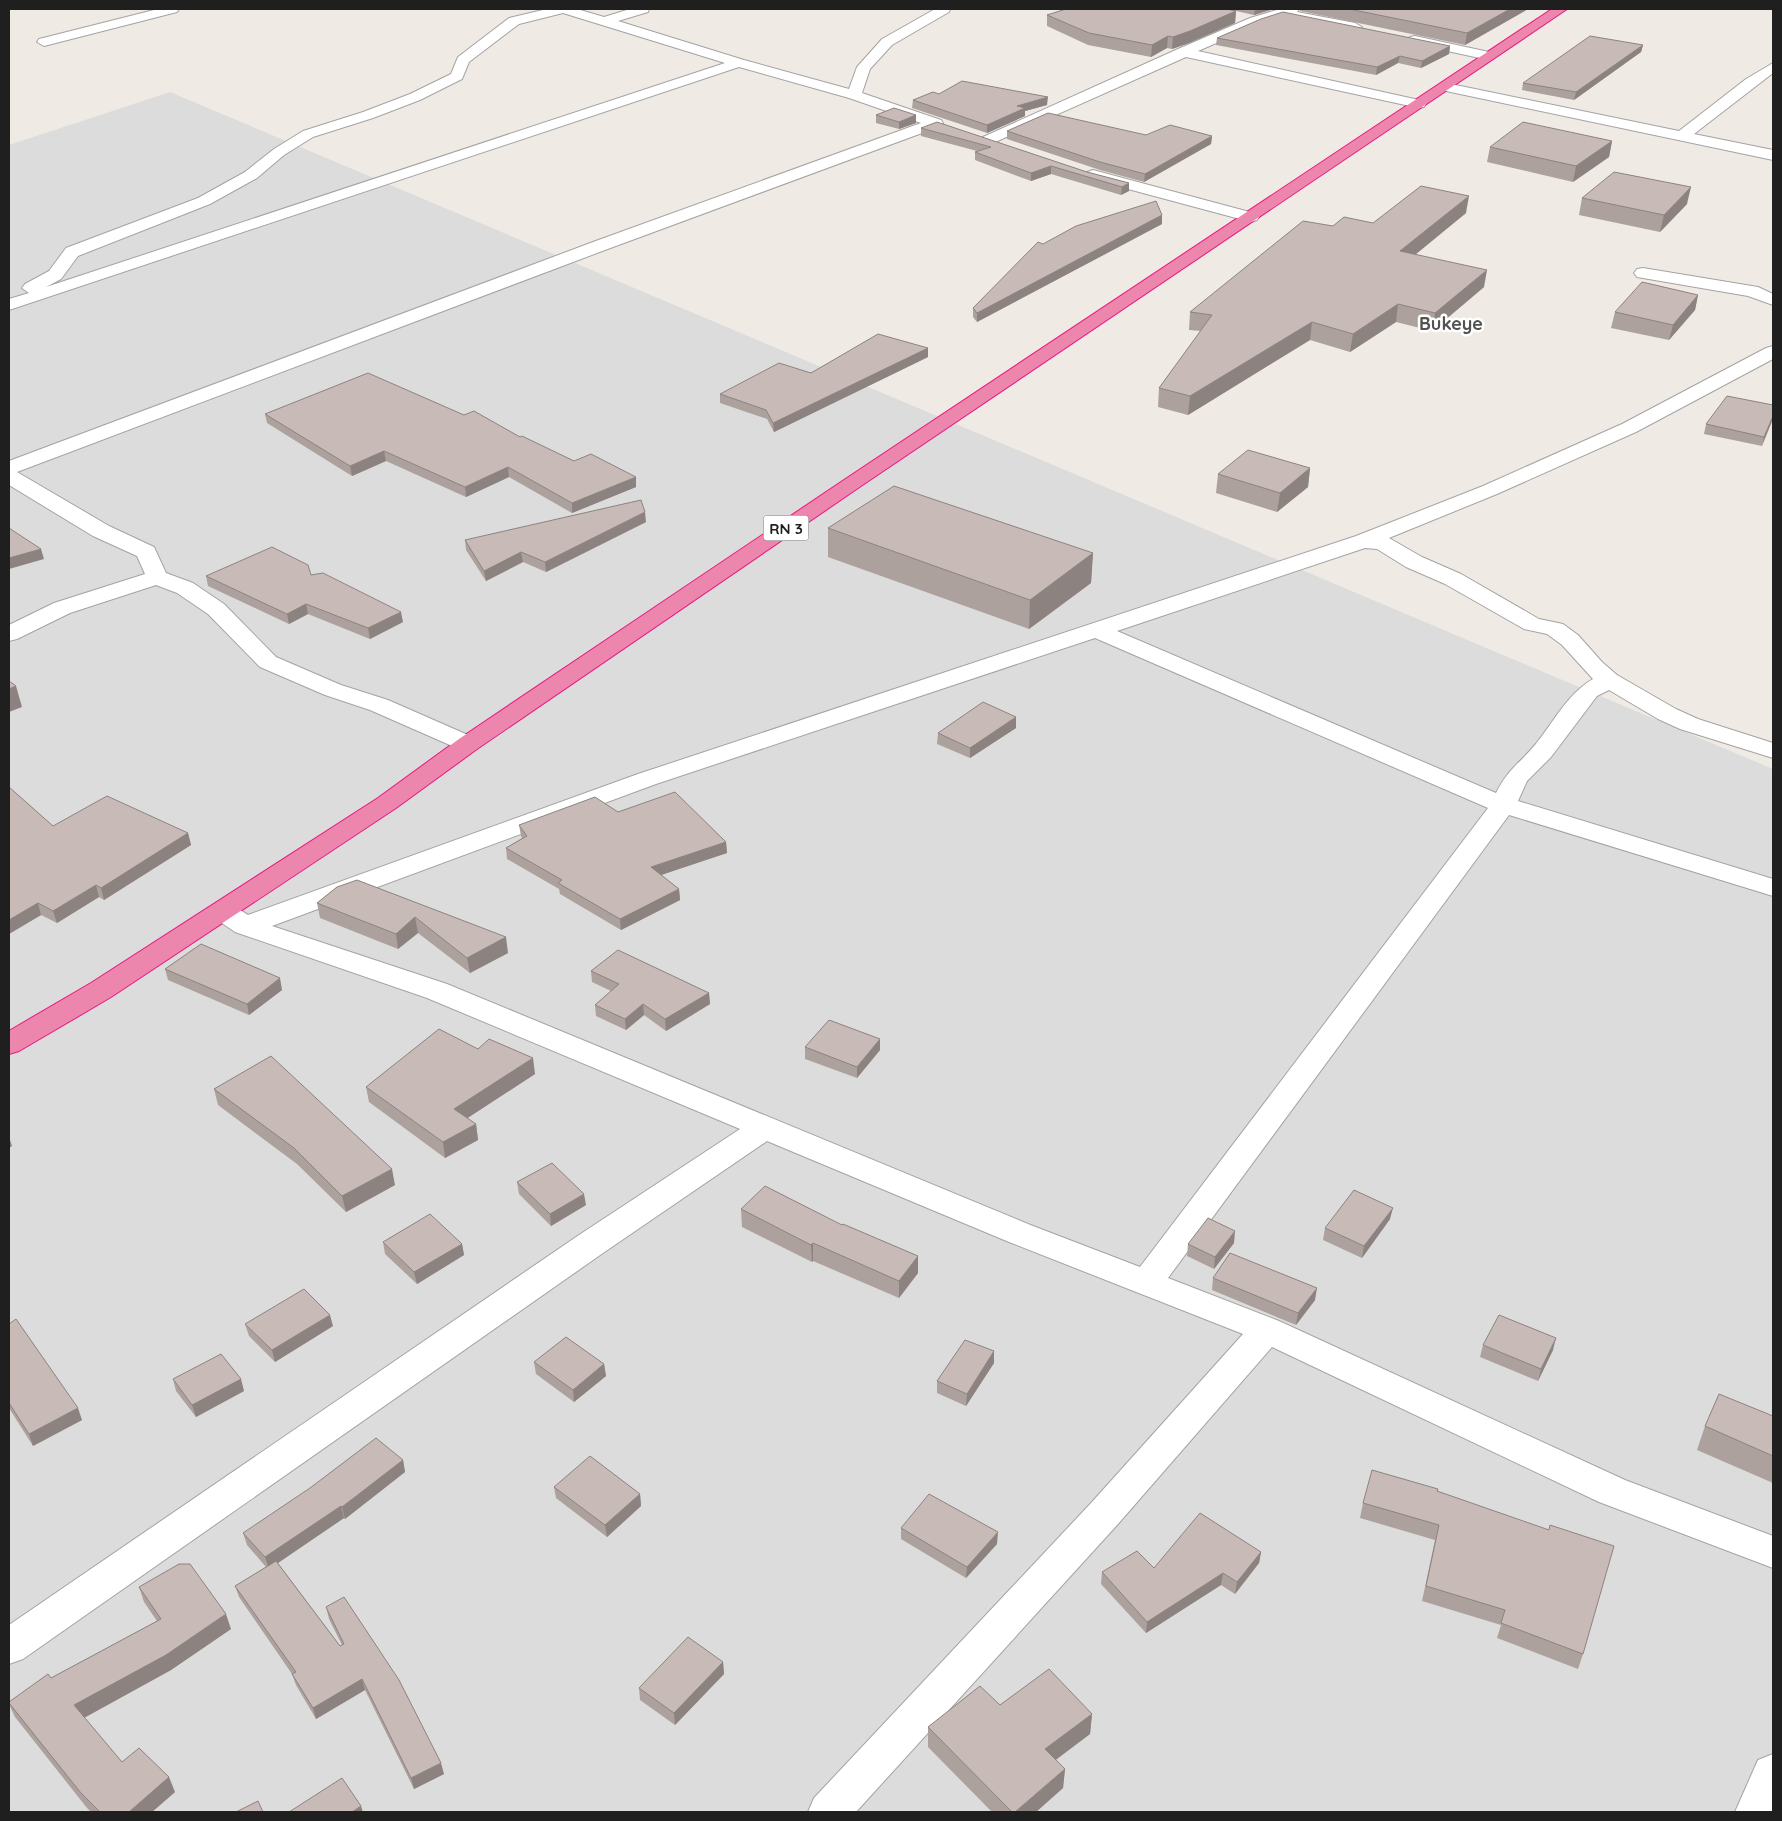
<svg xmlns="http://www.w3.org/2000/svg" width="1782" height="1821" font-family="Quicksand,sans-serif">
<rect width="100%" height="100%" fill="#f0eae4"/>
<!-- residential -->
<path fill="#dddcdc" d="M170 92 1773 769V1779L1770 1780 1758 1812H9V145Z"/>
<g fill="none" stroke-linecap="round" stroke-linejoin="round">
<!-- minor casing -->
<g stroke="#a3a3a3" stroke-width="2">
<g id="minor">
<path d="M158 9H179L177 12 44 46 37 42 39 39Z"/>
<path d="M547 9H577L604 17 630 9H649L648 12 618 21 744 60 849 89 857 67 882 39 935 9H950L949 12 892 45 870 69 862 93 941 120 943 123 941 126 605 250 17 472 109 526 154 547 166 573 193 583 224 604 276 657 341 685 388 700 477 739 480 744 477 749 468 751 459 749 370 710 325 695 260 667 208 614 177 593 156 585 70 613 17 639 9 641V625L54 603 145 574 137 556 93 536 9 485V461L593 242 921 123 849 98 739 67 9 310V299L29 293 22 288 25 284 49 271 66 248 198 198 245 172 274 149 303 131 363 112 410 94 451 74 458 57 509 18ZM563 13 725 63 46 287 61 279 78 256 210 204 257 178 284 155 313 137 373 118 420 100 462 79 469 62 519 24Z"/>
<path d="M1280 9H1299L1297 12 1355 23 1362 27 1355 31 1282 17 1260 24 1198 51 1419 100 1424 101 1426 104 1424 107 1419 108 1186 57 993 143H983L980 140 983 137 1178 49 1250 18Z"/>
<path d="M1415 36 1489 52 1496 56 1489 60 1410 43 1408 40 1410 37Z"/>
<path d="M1773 63V73L1694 134 1773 150V160L1446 91 1441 90 1439 87 1441 84 1446 83 1679 131 1746 79Z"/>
<path d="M1093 170 1257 214 1259 217 1257 220 1251 222 1087 178 1085 175 1087 172Z"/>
<path d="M1643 268 1758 287 1773 294V305L1748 296 1637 277 1634 273 1637 269Z"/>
<path d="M1773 346V359L1636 432 1497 494 1389 538 1422 557 1461 574 1539 619 1563 624 1578 635 1602 662 1617 675 1676 709 1698 719 1773 743V758L1680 729 1658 719 1609 690 1597 696 1551 757 1527 781 1518 801 1773 879V896L1509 815 1168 1278 1279 1321 1625 1480 1773 1536V1568L1599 1502 1272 1347 1118 1524 856 1812H808L814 1798 1092 1502 1243 1334 1009 1242 767 1141 603 1253 23 1659 9 1664V1625L579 1235 740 1129 427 998 235 932 213 917 209 911 213 905C228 901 236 907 248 915L638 774 1356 536 1483 486 1622 424 1766 348ZM1365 548 1377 549 1406 567 1445 584 1524 629 1547 634 1562 645 1593 679C1568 693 1553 723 1535 745 1519 764 1508 769 1496 793L1117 631ZM1095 638 1488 808 1140 1267 1033 1226 447 984 272 926 656 784Z"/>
<path d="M1773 1754V1812H1735L1758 1760Z"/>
</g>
</g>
<!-- highway casing -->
<g stroke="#e81784" stroke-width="2">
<path id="highway" d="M1552 9H1567L861 486 477 749 396 808 111 997 19 1051 9 1054V1031L91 983 378 798 459 739 847 478Z"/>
</g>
<!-- minor -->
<use href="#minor" fill="#fff" fill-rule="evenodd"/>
<!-- highway -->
<use href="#highway" fill="#ed86ac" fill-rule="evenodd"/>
</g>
<!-- wall -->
<g fill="#aca19d">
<path d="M1066 9H1274L1254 15 1236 11 1235 23 1189 43 1172 49 1167 48 1151 57 1088 45 1047 26V15Z"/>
<path d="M1300 9H1528L1465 45 1300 11Z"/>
<path d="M1217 38 1450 46 1449 54 1421 68 1398 63 1376 75 1216 45Z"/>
<path d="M1643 45 1641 52 1574 100 1522 90 1523 83Z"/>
<path d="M939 94 1047 105 1025 111V116L987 133 912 108 913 100Z"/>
<path d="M876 115H916V123L899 129 876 123Z"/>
<path d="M921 128 1129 183V191L1121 195 1051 174 1031 181 975 160V152L977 151 921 136Z"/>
<path d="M1007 131 1146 135 1212 136 1211 144 1144 182 1100 170 1007 139Z"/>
<path d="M1612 141 1609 157 1573 182 1487 162 1490 147Z"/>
<path d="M1582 198 1687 204 1660 232 1579 215Z"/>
<path d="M1466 213 1415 254 1484 287 1432 331 1396 322 1350 352 1310 340 1188 415 1158 407 1159 388 1201 331 1189 330 1190 312 1333 226 1373 223Z"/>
<path d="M1162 215V224L977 322 973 317V308L1043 244Z"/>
<path d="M1698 295 1695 310 1669 340 1611 328 1615 312Z"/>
<path d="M928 357 774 432 767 419 720 403V394L811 373Z"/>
<path d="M1773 405 1762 446 1704 434 1706 424Z"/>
<path d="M265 414 464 415 520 437 574 461 636 487 572 513 509 477 466 497 386 461 352 476 267 423Z"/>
<path d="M1310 468 1308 487 1277 512 1216 493 1218 474Z"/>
<path d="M646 522 546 572 523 562 486 581 466 550 465 540Z"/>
<path d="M828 528 1093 553 1091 583 1029 629 828 557Z"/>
<path d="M311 575 403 622 370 639 308 614 289 624 208 586 206 576Z"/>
<path d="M1016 717V728L970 758 937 744 938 733Z"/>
<path d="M9 787 53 826 188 833 191 845 104 900 99 897 57 923 41 915 9 934Z"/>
<path d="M618 812 726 842 727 853 661 875 679 889 680 900 621 930 560 894 559 889 507 859 506 848 522 838 521 836 519 825Z"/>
<path d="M337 887 508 953 470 973 418 933 398 949 320 918 317 903Z"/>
<path d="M165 969 282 990 249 1015 168 980Z"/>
<path d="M591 971 709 993 710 1004 666 1031 644 1015 626 1030 596 1016 595 1005 611 991 592 982Z"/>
<path d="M880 1039V1050L857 1078 805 1059V1047Z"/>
<path d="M478 1049 535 1074 467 1118 476 1124 478 1140 445 1158 369 1102 366 1087Z"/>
<path d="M214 1089 395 1185 346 1212 297 1164 218 1105Z"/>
<path d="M517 1182 586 1205 551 1226 519 1194Z"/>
<path d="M741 1209 918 1273 899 1298 813 1261 812 1262 742 1227Z"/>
<path d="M1390 1219 1362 1258 1323 1240 1325 1228Z"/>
<path d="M383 1242 462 1244 464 1255 417 1284 385 1254Z"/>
<path d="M1234 1243 1214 1269 1187 1256 1188 1244Z"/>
<path d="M1213 1278 1315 1300 1296 1325 1212 1290Z"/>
<path d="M9 1324 82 1420 33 1446 9 1408Z"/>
<path d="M245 1324 333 1326 275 1362 249 1336Z"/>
<path d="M1483 1345 1553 1350 1538 1381 1480 1357Z"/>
<path d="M994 1351V1363L966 1406 937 1393V1381Z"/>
<path d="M534 1362 604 1364 606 1376 574 1402 536 1374Z"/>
<path d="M173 1379 244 1391 196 1417 176 1391Z"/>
<path d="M1773 1416V1483L1697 1450 1705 1426Z"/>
<path d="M403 1460 405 1472 345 1519 344 1518 278 1563 340 1646 342 1645 329 1619 326 1607 444 1774 414 1789 365 1690 316 1719 296 1685 292 1674 239 1597 235 1586 266 1567 247 1545 243 1533Z"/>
<path d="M554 1487 640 1494 641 1506 607 1537 556 1498Z"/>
<path d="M1437 1491 1583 1654 1578 1669 1497 1638 1501 1625 1422 1601 1435 1540 1360 1518 1363 1503Z"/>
<path d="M901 1528 997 1544 966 1578 901 1539Z"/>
<path d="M1261 1552 1259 1563 1235 1594 1221 1585 1146 1633 1101 1584 1102 1572 1154 1568Z"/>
<path d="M139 1587 231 1629 171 1670 84 1718 122 1762 175 1792 152 1812H91L87 1808 15 1717 9 1704V1702L51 1678 157 1621 144 1602Z"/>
<path d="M723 1662 724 1674 675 1725 640 1700 639 1688Z"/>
<path d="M1000 1705 1092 1714 1090 1734 1056 1760 1065 1769 1063 1788 1036 1812H992L928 1747V1727Z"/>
</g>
<!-- shaded-wall -->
<g fill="#8c8380">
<path d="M1255 9H1274L1254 15Z"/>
<path d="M1510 9H1528L1465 45 1467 33Z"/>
<path d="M1236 11 1235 23 1189 43 1172 49 1173 37Z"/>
<path d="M1168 36 1167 48 1151 57 1152 45Z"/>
<path d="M1643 45 1641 52 1574 100 1576 92Z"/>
<path d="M1450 46 1449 54 1421 68 1422 61Z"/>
<path d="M1400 56 1398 63 1376 75 1377 67Z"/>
<path d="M1048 97 1047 105 1025 111V116L987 133V125L1017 106Z"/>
<path d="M916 115V123L899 129V122Z"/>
<path d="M1212 136 1211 144 1144 182 1145 174Z"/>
<path d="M1612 141 1609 157 1573 182 1576 166Z"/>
<path d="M1051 166V174L1031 181V173Z"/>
<path d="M1129 183V191L1121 195 1122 187Z"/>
<path d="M1691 187 1687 204 1660 232 1664 215Z"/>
<path d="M1469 196 1466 213 1398 269 1400 251Z"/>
<path d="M1162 215V224L977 322V313Z"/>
<path d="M1487 270 1484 287 1432 331 1435 313Z"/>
<path d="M1698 295 1695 310 1669 340 1673 325Z"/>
<path d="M1398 304 1396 322 1350 352 1353 334Z"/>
<path d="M1312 322 1310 340 1188 415 1190 396Z"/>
<path d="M928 348V357L774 432 773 423Z"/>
<path d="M1773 416V419L1762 446 1764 437Z"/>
<path d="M384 451 386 461 352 476 350 466Z"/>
<path d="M508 467 509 477 466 497 465 487Z"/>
<path d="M1310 468 1308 487 1277 512 1280 493Z"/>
<path d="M636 477V487L572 513V503Z"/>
<path d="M645 512 646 522 546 572 545 562Z"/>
<path d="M41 549 44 559 9 569V558Z"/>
<path d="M521 552 523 562 486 581 484 571Z"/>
<path d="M1093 553 1091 583 1029 629 1030 600Z"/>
<path d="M306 604 308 614 289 624 287 614Z"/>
<path d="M401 612 403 622 370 639 368 628Z"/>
<path d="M16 686 22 707 9 712V689Z"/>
<path d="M1016 717V728L970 758V748Z"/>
<path d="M188 833 191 845 104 900 101 888Z"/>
<path d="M726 842 727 853 652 878 651 867Z"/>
<path d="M96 885 99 897 57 923 53 911Z"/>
<path d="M679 889 680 900 621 930 620 919Z"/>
<path d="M38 903 41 915 9 934V920Z"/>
<path d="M415 917 418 933 398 949 396 934Z"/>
<path d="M506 937 508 953 470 973 467 958Z"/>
<path d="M280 978 282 990 249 1015 247 1004Z"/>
<path d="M709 993 710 1004 666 1031 665 1019Z"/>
<path d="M643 1004 644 1015 626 1030 625 1019Z"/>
<path d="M880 1039V1050L857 1078V1067Z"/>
<path d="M533 1058 535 1074 457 1125 454 1109Z"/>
<path d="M476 1124 478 1140 445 1158 443 1142Z"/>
<path d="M9 1137 12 1146 9 1148Z"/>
<path d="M392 1169 395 1185 346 1212 342 1196Z"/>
<path d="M584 1194 586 1205 551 1226 550 1214Z"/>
<path d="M1393 1208 1390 1219 1362 1258 1364 1246Z"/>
<path d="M1235 1231 1234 1243 1214 1269 1215 1257Z"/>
<path d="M813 1243V1261L812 1262 811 1245Z"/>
<path d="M462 1244 464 1255 417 1284 414 1272Z"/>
<path d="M918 1256V1273L899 1298V1281Z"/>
<path d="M1317 1288 1315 1300 1296 1325 1298 1313Z"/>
<path d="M330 1315 333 1326 275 1362 272 1350Z"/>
<path d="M1556 1338 1553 1350 1538 1381 1541 1369Z"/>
<path d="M994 1351V1363L966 1406 967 1394Z"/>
<path d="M604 1364 606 1376 574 1402 573 1390Z"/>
<path d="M241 1379 244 1391 196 1417 192 1405Z"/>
<path d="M78 1408 82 1420 33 1446 29 1434Z"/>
<path d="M403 1460 405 1472 345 1519 342 1507Z"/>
<path d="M640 1494 641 1506 607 1537 605 1525Z"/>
<path d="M341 1506 344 1518 269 1569 265 1557Z"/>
<path d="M998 1532 997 1544 966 1578 967 1567Z"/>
<path d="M1261 1552 1259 1563 1235 1594 1237 1582Z"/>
<path d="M1223 1573 1221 1585 1146 1633 1147 1622Z"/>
<path d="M226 1614 231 1629 171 1670 80 1720 74 1705Z"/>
<path d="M723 1662 724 1674 675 1725 674 1713Z"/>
<path d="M362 1679 365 1690 316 1719 313 1708Z"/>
<path d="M1092 1714 1090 1734 1043 1769 1045 1749Z"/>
<path d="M441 1763 444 1774 414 1789 411 1778Z"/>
<path d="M1065 1769 1063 1788 1036 1812H1015Z"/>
<path d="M169 1777 175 1792 152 1812H129Z"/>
<path d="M361 1806 363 1812H352Z"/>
</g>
<!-- building -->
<g fill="#c8bbb7" stroke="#8c8380">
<path d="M1066 9H1226L1236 11 1190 31 1173 37 1168 36 1152 45 1089 33 1047 15Z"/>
<path d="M1349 9H1510L1467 33Z"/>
<path d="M1283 12 1450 46 1422 61 1400 56 1377 67 1217 38 1261 19Z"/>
<path d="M1590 36 1643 45 1576 92 1523 83Z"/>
<path d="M962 81 1048 97 1017 106 1025 108 987 125 913 100 933 92 939 94Z"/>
<path d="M894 108 916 115 899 122 876 115Z"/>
<path d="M1048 113 1146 135 1170 125 1212 136 1145 174 1100 162 1007 131Z"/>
<path d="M937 122 1087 172 1129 183 1122 187 1051 166 1031 173 975 152 991 147 921 128Z"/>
<path d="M1523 122 1612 141 1576 166 1490 147Z"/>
<path d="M1614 172 1691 187 1664 215 1582 198Z"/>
<path d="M1421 186 1469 196 1400 251 1487 270 1435 313 1398 304 1353 334 1312 322 1190 396 1159 388 1212 315 1190 312 1303 221 1333 226 1344 217 1373 223Z"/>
<path d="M1156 201 1162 215 977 313 973 308 1038 242 1043 244 1076 226Z"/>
<path d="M1642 282 1698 295 1673 325 1615 312Z"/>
<path d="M878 334 928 348 773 423 766 410 720 394 779 363 811 373Z"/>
<path d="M368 373 464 415 474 411 520 437 522 436 574 461 591 454 636 477 572 503 508 467 465 487 384 451 350 466 265 414Z"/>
<path d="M1727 396 1773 405V416L1764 437 1706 424Z"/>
<path d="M1248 450 1310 468 1280 493 1218 474Z"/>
<path d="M894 486 1093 553 1030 600 828 528Z"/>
<path d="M641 500 645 512 545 562 521 552 484 571 465 540Z"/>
<path d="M9 528 41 549 9 558Z"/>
<path d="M272 547 308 565 311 575 323 573 401 612 368 628 306 604 287 614 206 576Z"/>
<path d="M9 681 16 686 9 689Z"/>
<path d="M983 702 1016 717 970 748 938 733Z"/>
<path d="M9 787 53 826 107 796 188 833 101 888 96 885 53 911 38 903 9 920Z"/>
<path d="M675 792 726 842 651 867 679 889 620 919 558 883 562 880 506 848 527 836 519 825 595 797 618 812Z"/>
<path d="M357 880 506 937 467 958 415 917 396 934 317 903 337 887Z"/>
<path d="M201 944 280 978 247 1004 165 969Z"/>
<path d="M618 950 709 993 665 1019 643 1004 625 1019 595 1005 619 984 591 971Z"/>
<path d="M829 1020 880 1039 857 1067 805 1047Z"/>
<path d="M439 1029 478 1049 489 1039 533 1058 454 1109 476 1124 443 1142 366 1087Z"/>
<path d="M271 1056 392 1169 342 1196 294 1148 214 1089Z"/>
<path d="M552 1163 584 1194 550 1214 517 1182Z"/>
<path d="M765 1186 842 1225 843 1224 918 1256 899 1281 813 1243 811 1245 741 1209Z"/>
<path d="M1354 1190 1393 1208 1364 1246 1325 1228Z"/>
<path d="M430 1214 462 1244 414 1272 383 1242Z"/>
<path d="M1208 1218 1235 1231 1215 1257 1188 1244Z"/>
<path d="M1230 1253 1317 1288 1298 1313 1213 1278Z"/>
<path d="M304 1289 330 1315 272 1350 245 1324Z"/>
<path d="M1499 1315 1556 1338 1541 1369 1483 1345Z"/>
<path d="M16 1319 78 1408 29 1434 9 1403V1324Z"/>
<path d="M566 1337 604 1364 573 1390 534 1362Z"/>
<path d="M965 1340 994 1351 967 1394 937 1381Z"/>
<path d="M221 1354 241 1379 192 1405 173 1379Z"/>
<path d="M1719 1394 1773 1416V1456L1705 1426Z"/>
<path d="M376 1438 403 1460 342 1507 341 1506 265 1557 243 1533 310 1488Z"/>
<path d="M590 1456 640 1494 605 1525 554 1487Z"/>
<path d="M1372 1470 1438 1489 1437 1491 1549 1530 1550 1525 1614 1546 1583 1654 1501 1623 1505 1610 1426 1586 1439 1525 1363 1503Z"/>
<path d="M929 1494 998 1532 967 1567 901 1528Z"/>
<path d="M1200 1513 1261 1552 1237 1582 1223 1573 1147 1622 1102 1572 1137 1551 1154 1568Z"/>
<path d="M276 1561 340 1646 344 1644 326 1607 344 1597 399 1680 441 1763 411 1778 362 1679 313 1708 292 1674 296 1672 235 1586Z"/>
<path d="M179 1564H190L226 1614 166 1655 74 1705 122 1762 139 1748 169 1777 129 1812H100L81 1793 9 1703V1702L48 1674 51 1678 161 1619 139 1587Z"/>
<path d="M688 1637 723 1662 674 1713 639 1688Z"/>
<path d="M1049 1669 1092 1714 1045 1749 1065 1769 1015 1812H1012L928 1727 980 1686 1000 1705Z"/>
<path d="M342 1778 361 1806 352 1812H289Z"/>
<path d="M258 1801 263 1812H236Z"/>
</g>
<g text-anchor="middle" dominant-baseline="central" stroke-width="5" stroke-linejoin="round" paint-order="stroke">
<!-- shield labels -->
<rect fill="#fff" stroke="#626262" stroke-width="1" x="763.5" y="515.5" width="45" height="25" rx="4"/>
<g font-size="15" font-weight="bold" fill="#1f1f1f">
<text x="786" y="528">RN 3</text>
</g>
<!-- far-district labels -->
<g font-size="18" font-weight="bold" fill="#525252" stroke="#fff">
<text x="1451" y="323">Bukeye</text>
</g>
</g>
<!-- border -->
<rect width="1782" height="1821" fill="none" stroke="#1f1f1f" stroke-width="20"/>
</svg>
